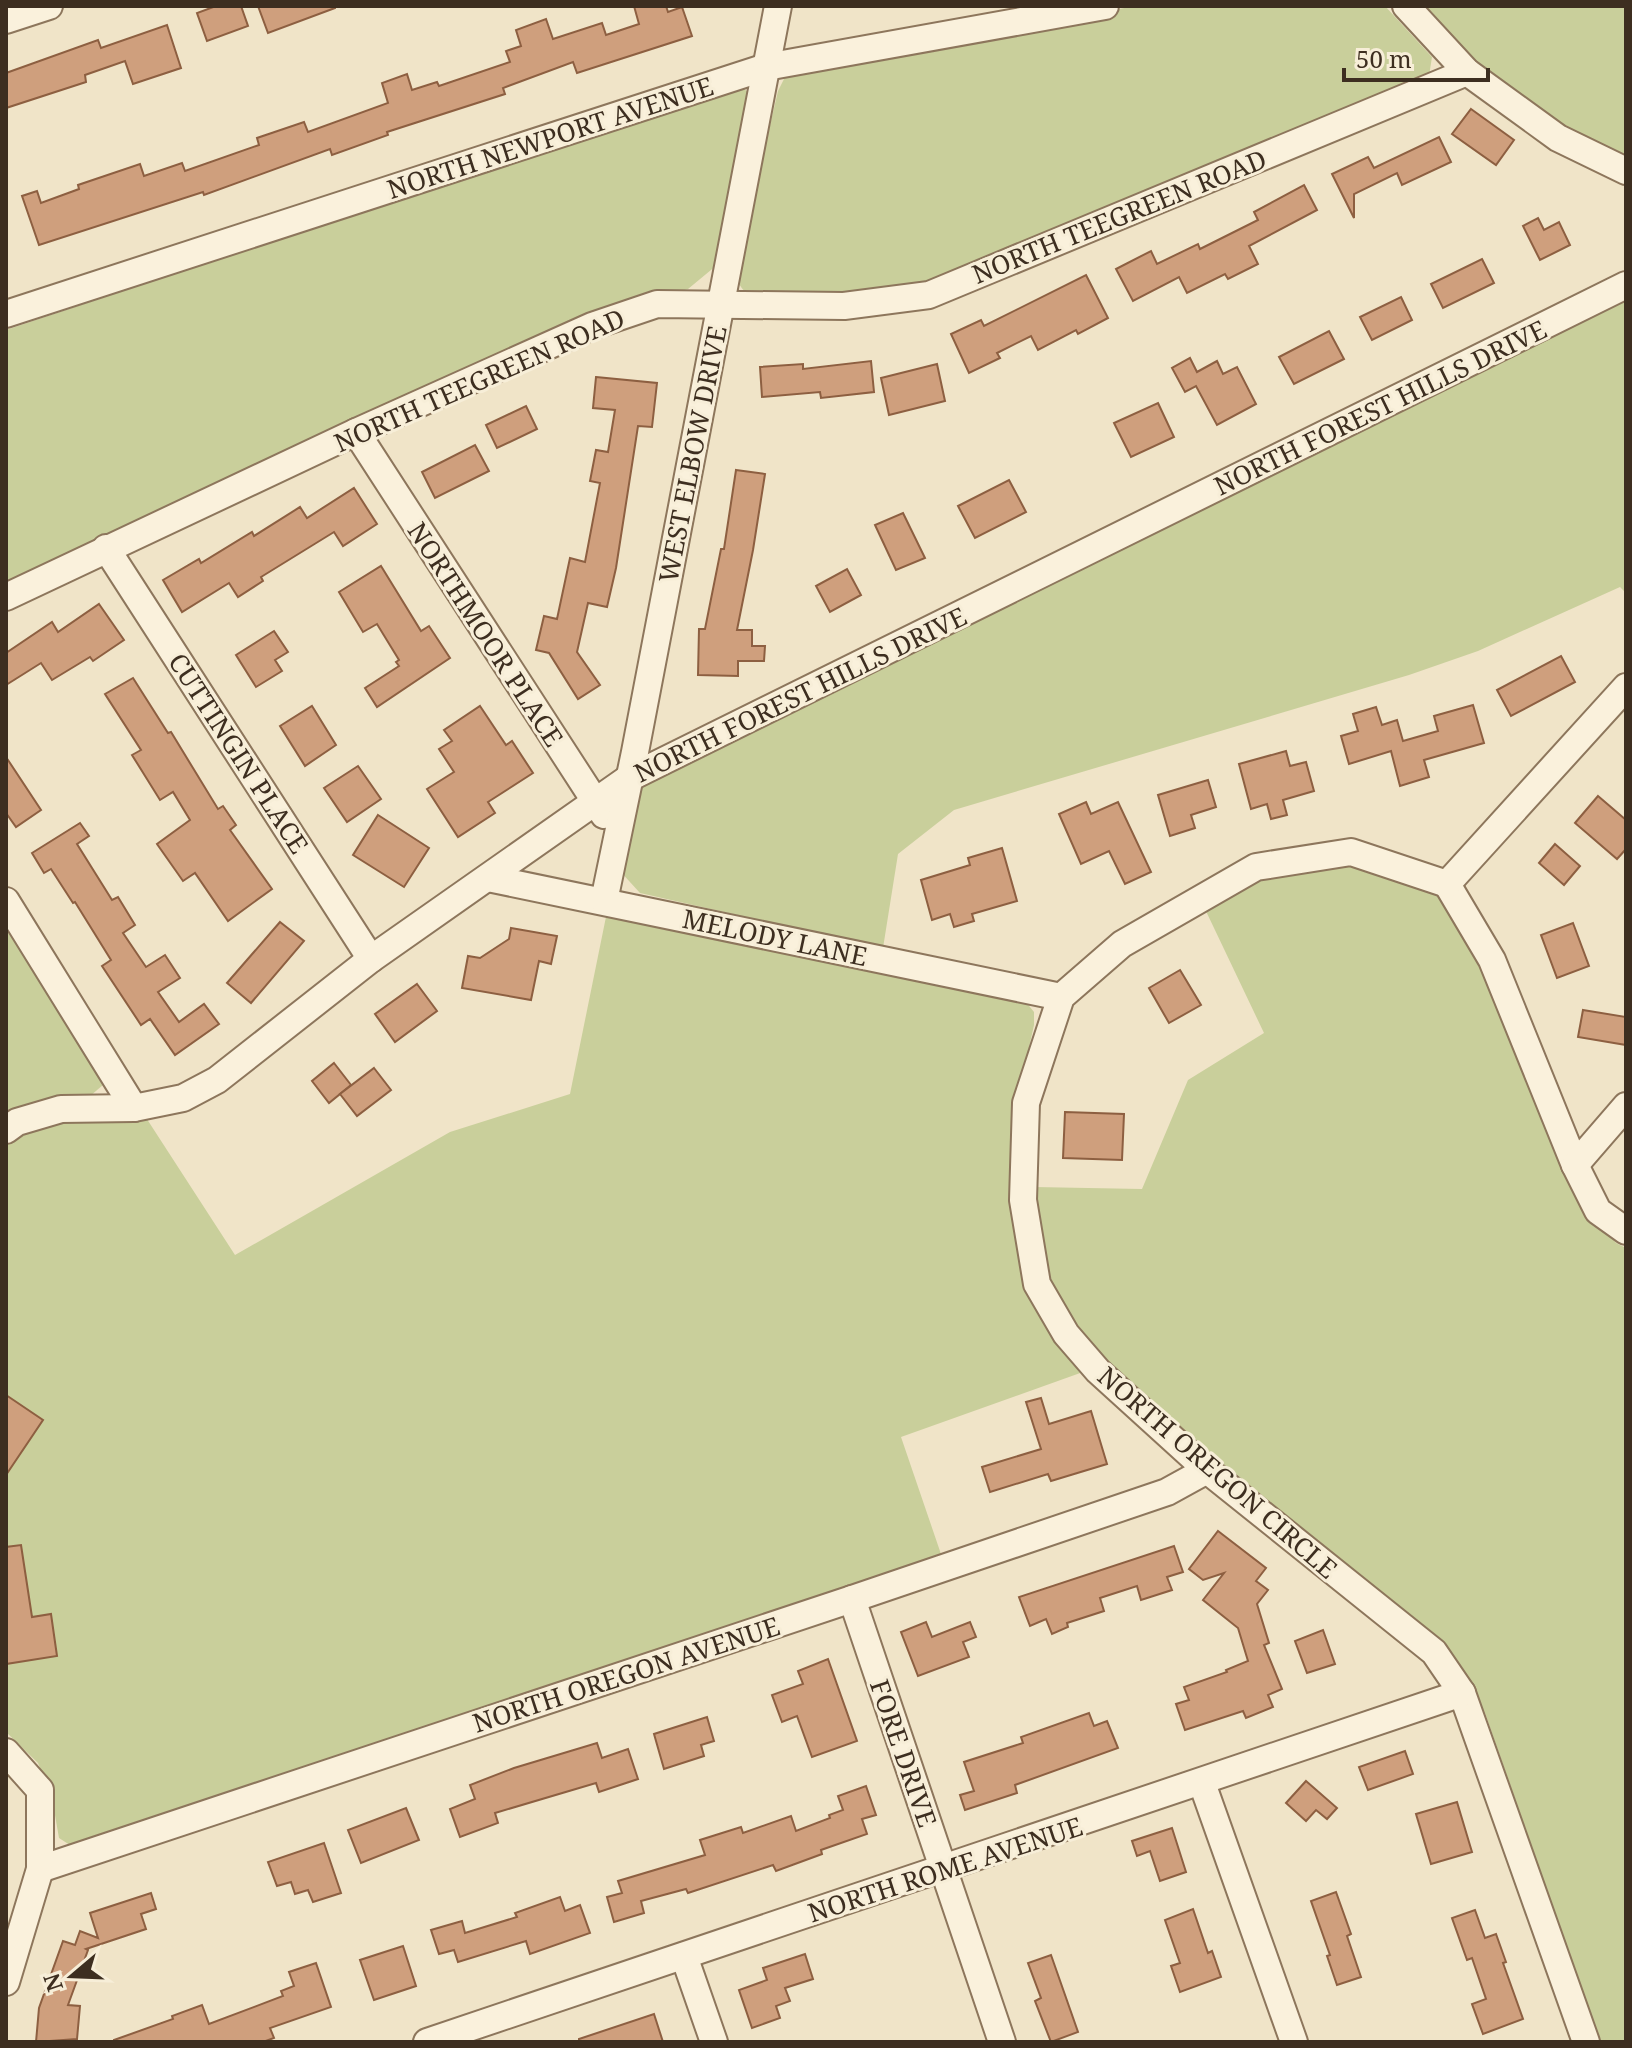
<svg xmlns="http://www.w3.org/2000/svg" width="1632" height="2048" font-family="'Noto Serif',serif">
<rect width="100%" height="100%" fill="#f0e4c8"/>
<!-- green -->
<g fill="#c9cf9b">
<path d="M1135 6H1385L1432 57 1429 76 934 283 852 297 746 293C736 283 736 275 738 262L778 91 784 79 798 69Z"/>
<path d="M1411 6H1626V164L1541 118 1483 75Z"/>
<path d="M740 87 752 94 717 265 688 289 664 296 6 585V330L727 89Z"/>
<path d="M1626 292V593L1620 587 1478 651 1409 675 954 810 898 854 883 948 640 893 619 870 640 783Z"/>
<path d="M1351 866 1413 882 1443 900 1476 946 1588 1204 1616 1243 1626 1248V2042H1600L1485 1713 1470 1686 1289 1524 1127 1386 1087 1346 1054 1289 1039 1237 1034 1187 1142 1189 1188 1080 1264 1033 1204 907 1242 886 1287 873Z"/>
<path d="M608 907 1021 996 1034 1012V1025L1024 1070 1022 1237 1083 1372 901 1437 942 1557 73 1847 59 1838 52 1798 38 1763 6 1732V1143L45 1122 143 1113 235 1255 450 1132 570 1094Z"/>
<path d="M6 919 104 1076 103 1085 90 1096 6 1117Z"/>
</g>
<!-- building -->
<g fill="#cf9f7d" stroke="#8d5f41" stroke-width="2">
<path d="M216 6H241L248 26 207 41 197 13Z"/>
<path d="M258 6H335V8L268 33Z"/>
<path d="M634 6H666L668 12 682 7 692 36 577 73 573 62 503 88 505 94 387 132 388 135 332 155 330 149 204 195 203 192 39 245 22 196 37 191 41 203 79 189 78 185 140 164 144 176 182 163 185 171 259 145 257 138 304 122 308 132 388 103 382 83 407 74 412 90 437 82 439 86 510 62 506 51 521 46 516 30 546 19 553 39 602 23 606 35 639 24Z"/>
<path d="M167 25 181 68 133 84 125 61 85 75 86 82 6 108V73L98 40 101 48Z"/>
<path d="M1471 109 1514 140 1496 165 1452 134Z"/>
<path d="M1439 137 1451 162 1402 185 1397 173 1354 194V218L1332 174 1368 157 1374 168Z"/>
<path d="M1304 185 1317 210 1249 246 1258 264 1228 279 1225 274 1187 293 1179 277 1133 301 1116 269 1151 251 1157 264 1198 244 1200 249 1258 220 1254 212Z"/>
<path d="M1538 218 1544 230 1559 222 1570 245 1540 260 1523 226Z"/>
<path d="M1482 259 1494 283 1443 308 1431 284Z"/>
<path d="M1086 275 1108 318 1078 334 1076 330 1038 350 1031 336 997 353 1000 358 969 373 951 334 981 320 984 326Z"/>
<path d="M1401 297 1412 320 1372 340 1360 317Z"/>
<path d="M1329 331 1344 359 1294 384 1279 357Z"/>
<path d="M1190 358 1197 372 1217 361 1223 374 1237 367 1256 404 1217 425 1196 386 1185 392 1172 368Z"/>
<path d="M871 361 874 392 821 398 820 392 762 397 760 367 803 364V369Z"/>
<path d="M937 364 945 401 889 415 881 378Z"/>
<path d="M596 377 657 383 652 427 638 426 616 568 607 607 588 603 577 652 600 685 578 699 549 653 536 650 544 616 557 619 570 558 585 562 600 483 590 481 596 450 608 452 615 410 593 408Z"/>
<path d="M1158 403 1174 437 1131 457 1114 423Z"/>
<path d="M526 406 537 429 497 448 486 425Z"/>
<path d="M475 445 489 471 435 498 422 472Z"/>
<path d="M736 470 765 474 753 550 737 630H752V646H765L764 661H738V676L698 675 699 629H705L721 549H724Z"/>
<path d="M1009 480 1026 512 975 538 958 506Z"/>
<path d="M354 488 377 524 343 546 334 532 261 577 263 581 238 597 229 583 182 612 163 580 199 559 201 563 252 532 254 536 300 507 307 518Z"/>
<path d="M903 513 925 558 896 570 875 525Z"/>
<path d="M381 566 421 631 429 626 450 658 377 707 365 688 399 666 396 662 399 660 377 624 363 632 339 592Z"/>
<path d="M847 569 861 595 830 612 816 586Z"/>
<path d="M99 604 124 640 93 661 90 657 52 680 41 663 6 685V653L52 622 58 632Z"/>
<path d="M274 631 288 652 275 660 282 671 256 687 236 655Z"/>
<path d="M1561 656 1575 682 1511 716 1497 690Z"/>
<path d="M133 678 168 733 171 732 218 809 223 806 236 825 230 830 272 889 228 921 195 873 183 881 157 844 190 820 173 792 160 800 132 755 141 750 105 694Z"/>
<path d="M1473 705 1484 743 1424 760 1429 777 1400 786 1391 751 1349 764 1341 736 1358 731 1353 714 1376 707 1382 725 1397 720 1403 741 1438 731 1434 716Z"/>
<path d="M312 706 336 745 305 766 280 726Z"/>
<path d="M480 706 506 745 512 741 533 773 488 802 495 813 458 837 427 789 454 772 439 749 452 741 444 730Z"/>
<path d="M1286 751 1290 766 1306 762 1314 791 1283 800 1287 815 1271 819 1267 804 1251 809 1239 764Z"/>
<path d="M6 757 41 810 16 827 6 813Z"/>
<path d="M358 766 381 799 347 822 324 788Z"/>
<path d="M1208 780 1216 807 1191 815 1195 828 1170 836 1158 795Z"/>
<path d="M1598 796 1626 820V849L1617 859 1575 823Z"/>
<path d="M1086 802 1091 814 1118 802 1151 872 1125 884 1109 851 1081 864 1059 814Z"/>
<path d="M378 815 429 848 404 887 353 855Z"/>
<path d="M80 823 89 836 77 844 112 900 118 897 135 925 123 933 146 967 165 955 180 978 158 992 179 1022 204 1004 219 1024 175 1055 150 1019 141 1025 102 966 111 960 75 902 73 903 51 869 44 873 32 853Z"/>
<path d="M1555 844 1580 866 1564 885 1539 863Z"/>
<path d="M1002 848 1017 901 972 914 974 921 954 927 950 914 932 920 921 880 970 865 968 858Z"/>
<path d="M280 922 304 941 251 1003 227 983Z"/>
<path d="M1573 923 1589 966 1557 978 1541 935Z"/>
<path d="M511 928 557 936 551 964 539 961 531 1000 462 988 468 956 480 958 509 939Z"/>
<path d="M1180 970 1201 1005 1169 1023 1149 988Z"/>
<path d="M417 984 437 1011 395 1042 375 1014Z"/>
<path d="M1583 1010 1626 1017V1045L1578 1037Z"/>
<path d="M334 1063 351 1085 329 1103 312 1081Z"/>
<path d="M374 1068 391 1090 357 1116 340 1094Z"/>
<path d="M1065 1112 1124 1114 1122 1160 1063 1158Z"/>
<path d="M6 1395 43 1420 6 1475Z"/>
<path d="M1041 1398 1049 1424 1091 1411 1107 1464 1051 1481 1048 1474 990 1492 982 1467 1041 1449 1026 1402Z"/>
<path d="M1218 1531 1266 1568 1256 1581 1268 1590 1257 1604 1269 1643 1264 1645 1282 1689 1268 1695 1273 1707 1246 1718 1243 1711 1185 1730 1176 1704 1189 1700 1184 1687 1227 1672 1226 1670 1248 1661 1238 1628 1203 1600 1224 1573 1203 1580 1189 1569Z"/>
<path d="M21 1545 32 1617 51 1614 57 1656 6 1664V1547Z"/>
<path d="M1174 1546 1183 1572 1167 1577 1172 1590 1141 1600 1137 1586 1100 1598 1104 1611 1067 1623 1068 1627 1052 1634 1046 1619 1030 1626 1019 1597Z"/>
<path d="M926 1622 932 1637 970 1622 976 1637 963 1642 969 1657 918 1676 901 1632Z"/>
<path d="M1323 1630 1335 1664 1307 1673 1295 1641Z"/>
<path d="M828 1659 857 1741 812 1757 797 1716 782 1722 772 1695 803 1684 798 1671Z"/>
<path d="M1089 1713 1094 1726 1107 1721 1118 1748 1015 1785 1017 1793 965 1810 960 1795 974 1791 964 1762 1023 1743 1021 1737Z"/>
<path d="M707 1717 714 1741 701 1745 704 1756 664 1769 654 1734Z"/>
<path d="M597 1743 602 1758 628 1749 638 1779 599 1792 596 1783 495 1813 498 1823 460 1837 450 1809 475 1799 470 1785 514 1768Z"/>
<path d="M1405 1751 1413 1774 1368 1790 1359 1767Z"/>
<path d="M1306 1781 1337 1808 1327 1819 1316 1810 1306 1821 1286 1803Z"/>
<path d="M866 1786 876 1815 862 1819 867 1834 821 1850 822 1854 776 1871 773 1865 688 1893 686 1889 641 1901 644 1913 614 1922 607 1897 622 1893 618 1881 705 1855 700 1840 741 1827 743 1833 791 1816 796 1831 830 1818 829 1815 843 1810 838 1796Z"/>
<path d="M1457 1802 1472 1852 1431 1864 1416 1814Z"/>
<path d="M406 1808 419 1840 361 1863 348 1830Z"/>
<path d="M1172 1828 1186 1872 1160 1881 1150 1851 1137 1856 1132 1841Z"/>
<path d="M324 1843 341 1893 313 1902 308 1890 295 1894 291 1882 277 1886 268 1862Z"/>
<path d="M1336 1892 1351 1934 1347 1936 1361 1977 1337 1985 1327 1956 1330 1955 1311 1901Z"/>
<path d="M151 1893 156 1909 141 1914 146 1929 86 1949 88 1950 68 2005 80 2006 77 2039 36 2042 39 2008 63 1941 75 1945 80 1931 98 1938 90 1913Z"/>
<path d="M560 1897 565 1911 580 1905 590 1933 530 1954 526 1941 458 1962 454 1950 439 1954 431 1930 462 1921 465 1933 517 1917 515 1913Z"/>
<path d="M1193 1909 1208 1953 1212 1951 1221 1977 1180 1992 1171 1966 1180 1963 1165 1920Z"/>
<path d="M1475 1910 1485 1938 1496 1934 1506 1962 1503 1963 1523 2019 1483 2034 1472 2004 1486 1999 1472 1958 1467 1960 1452 1918Z"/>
<path d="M403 1946 416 1986 374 2000 360 1960Z"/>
<path d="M805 1954 813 1979 785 1988 790 2001 776 2006 780 2018 752 2028 739 1990 767 1980 763 1968Z"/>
<path d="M1051 1955 1078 2032 1051 2042 1035 2001 1041 1998 1028 1963Z"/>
<path d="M316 1963 331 2007 270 2028 274 2038 263 2042H114V2040L173 2019 172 2016 202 2005 209 2024 283 1996 281 1991 294 1986 289 1972Z"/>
<path d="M654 2014 663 2042H579V2039Z"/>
</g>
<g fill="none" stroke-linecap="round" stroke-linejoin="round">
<!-- minor casing -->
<g stroke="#8d765c" stroke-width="30">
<g id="minor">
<path d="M1406 6 1467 72 1558 138 1626 171"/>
<path d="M6 20 49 6"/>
<path d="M6 314 766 67 1105 6"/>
<path d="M356 432 604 815"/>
<path d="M106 548 371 959"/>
<path d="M6 597 356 432 592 326 657 304 844 306 929 295 1467 72"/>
<path d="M488 878 1061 997"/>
<path d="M1447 884 1351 852 1256 867 1122 944 1061 997 1026 1103 1023 1200 1037 1284 1066 1334 1098 1371 1207 1470 1434 1652 1462 1693 1586 2042"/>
<path d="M1447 884 1492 960 1575 1165 1598 1211 1626 1231"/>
<path d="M1447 884 1626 687"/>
<path d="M6 901 134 1108"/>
<path d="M604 901 635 752 778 6"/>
<path d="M6 1130 17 1122 61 1109 134 1108 183 1098 217 1080 371 959 629 778 1626 285"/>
<path d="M1575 1165 1626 1106"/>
<path d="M852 1599 1002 2042"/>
<path d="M6 1752 40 1790V1869L6 1982"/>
<path d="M1202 1783 1294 2042"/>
<path d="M40 1869 852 1599 1167 1492 1207 1470"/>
<path d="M684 1956 714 2042"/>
<path d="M427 2042 1462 1693"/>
</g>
</g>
<!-- minor -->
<use href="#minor" stroke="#faf1dc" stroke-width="26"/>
</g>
<g text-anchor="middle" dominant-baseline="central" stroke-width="6" stroke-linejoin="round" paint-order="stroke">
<!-- street labels -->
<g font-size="26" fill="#3d2e20" stroke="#f7eed8">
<text transform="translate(550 137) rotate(-18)">NORTH NEWPORT AVENUE</text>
<text transform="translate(1119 216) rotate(-22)">NORTH TEEGREEN ROAD</text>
<text transform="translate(479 380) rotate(-24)">NORTH TEEGREEN ROAD</text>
<text transform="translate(1380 407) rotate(-26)">NORTH FOREST HILLS DRIVE</text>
<text transform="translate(692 454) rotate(-79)">WEST ELBOW DRIVE</text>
<text transform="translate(486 634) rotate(57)">NORTHMOOR PLACE</text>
<text transform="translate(800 694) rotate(-26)">NORTH FOREST HILLS DRIVE</text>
<text transform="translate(239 753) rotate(57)">CUTTINGIN PLACE</text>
<text transform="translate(775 937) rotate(12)">MELODY LANE</text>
<text transform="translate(1218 1472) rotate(41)">NORTH OREGON CIRCLE</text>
<text transform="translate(626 1674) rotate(-18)">NORTH OREGON AVENUE</text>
<text transform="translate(904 1753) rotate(71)">FORE DRIVE</text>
<text transform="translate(945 1869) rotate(-18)">NORTH ROME AVENUE</text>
</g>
</g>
<!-- border -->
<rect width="1632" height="2048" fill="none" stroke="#3d2e20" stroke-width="16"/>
<!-- north arrow -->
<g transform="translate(72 1976) rotate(251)" stroke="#f7eed8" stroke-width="6" paint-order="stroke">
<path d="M0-6L14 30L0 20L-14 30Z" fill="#3d2e20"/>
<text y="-12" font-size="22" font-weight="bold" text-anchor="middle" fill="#3d2e20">N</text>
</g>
<!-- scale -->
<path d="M1344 68v12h144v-12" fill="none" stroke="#3d2e20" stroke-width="4"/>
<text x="1356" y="68" font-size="24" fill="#3d2e20" stroke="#f7eed8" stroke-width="6" paint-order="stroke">50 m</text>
</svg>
